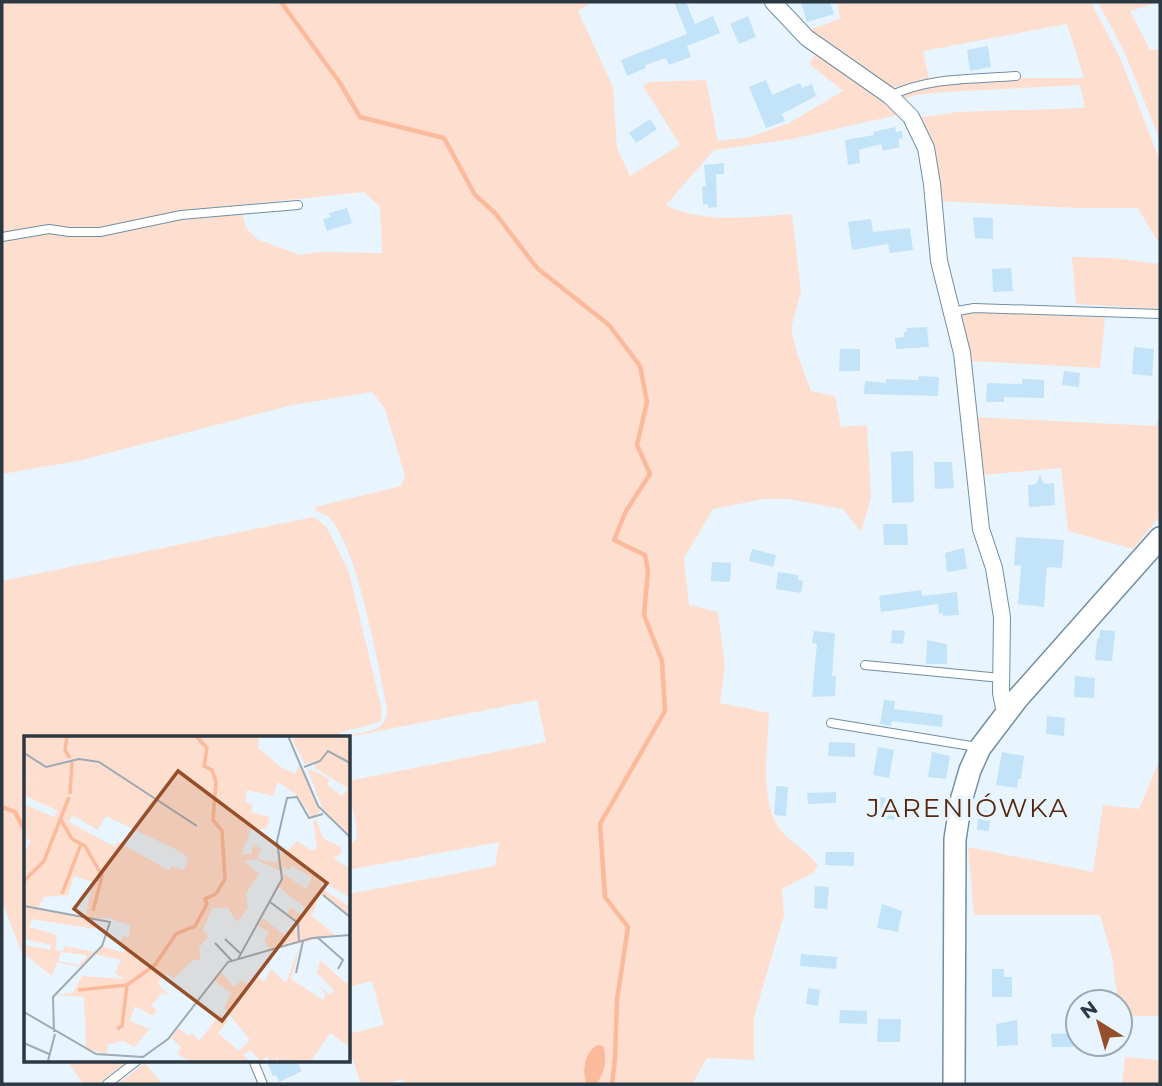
<svg xmlns="http://www.w3.org/2000/svg" width="1162" height="1086" font-family="Montserrat,sans-serif">
<rect width="100%" height="100%" fill="#e8f5fe"/>
<!-- green -->
<g fill="#fedecf" fill-rule="evenodd">
<path d="M20 2H592L578 11 613 87 617 148 630 176 680 145 643 86 649 82 706 80 718 141 750 137 789 123 843 91 809 64 818 50 901 114 792 139 714 150 666 205C703 224 752 217 792 214L801 291 791 328 797 353 811 391 835 396 841 427 867 425 871 498 861 532 843 509 788 499H764L713 509 684 558 689 605 718 612 725 666 720 703 769 713C768 747 759 799 779 828 788 841 813 855 818 866L813 873 782 889 784 915 754 1017V1060L707 1058 695 1079 694 1084H405L403 1079 384 1084H361L348 1046V1034L384 1025 372 981 348 987V894L495 866 499 842 348 870V847L357 838C358 819 348 801 348 781L546 742 537 700 343 738C363 729 388 735 387 708 378 667 357 539 326 515 326 515 317 511 316 511L315 507 401 486 405 476 385 409 372 392 292 405 78 461 2 474V4ZM364 192 380 207 382 253 320 252 299 255 257 239 246 228 242 214 164 222 90 237 70 235 183 211Z"/>
<path d="M838 2H1091L1121 60 1160 161V245L1138 208H1078L937 201 917 118 958 112 1085 108 1080 85 944 92 915 95 902 100 899 97C947 73 1030 79 1084 78L1067 24 923 51 929 79 887 89 806 31 840 19Z"/>
<path d="M1098 2H1160L1130 11 1150 50 1160 49V140L1124 51Z"/>
<path d="M1072 257 1112 258 1160 264V309L1076 304Z"/>
<path d="M972 311 1105 318 1100 368 969 361 962 316Z"/>
<path d="M1160 413V516L1133 549 1068 531 1061 468 982 475 975 417 1156 426Z"/>
<path d="M313 517 326 526 349 572 382 711 380 722 342 732 336 738H26V965L2 901V581Z"/>
<path d="M1160 759V1016H1120V1002H1118L1112 957 1100 915H974L968 847 1093 872 1103 805 1139 809Z"/>
<path d="M1125 1057 1160 1060V1084H1122Z"/>
<path d="M67 1060H130L98 1084H83Z"/>
<path d="M145 1063 162 1084H117Z"/>
</g>
<!-- water -->
<path fill="#fbba9b" d="M597 1045 603 1046C608 1058 604 1075 596 1084H587C581 1072 585 1052 597 1045Z"/>
<g fill="none" stroke-linecap="round" stroke-linejoin="round">
<!-- stream -->
<g stroke="#fbba9b" stroke-width="4.5">
<path d="M281 2 340 83 360 117 444 138 475 195 495 213 537 268 609 325 640 366 647 402 637 445 650 474 626 511 614 540 645 555 648 570 644 615 662 661 665 711 600 824 605 897 628 927 617 1000 615 1059 612 1084"/>
<path d="M2 807 15 812 26 833"/>
</g>
</g>
<!-- building -->
<g fill="#c3e3f8">
<path d="M674 2H686L695 24 713 16 720 33 687 46 691 57 669 65 666 58 645 65 646 68 627 76 621 60 687 34Z"/>
<path d="M801 2H830L834 14 807 22Z"/>
<path d="M748 16 756 37 739 44 730 24Z"/>
<path d="M988 46 991 67 970 71 967 50Z"/>
<path d="M766 80 772 95 800 83 802 88 812 84 816 96 782 114 785 121 766 128 749 87Z"/>
<path d="M650 119 657 129 636 143 629 133Z"/>
<path d="M895 127 896 132 902 131 903 138 898 140 900 147 883 151 881 144 859 150 860 163 848 165 845 140 874 135 873 132Z"/>
<path d="M724 163V174H716L717 207 708 208V204L703 205 702 187 706 186 704 165Z"/>
<path d="M347 208 352 223 327 231 323 219 331 217 329 213Z"/>
<path d="M973 217 993 218V239L975 238Z"/>
<path d="M871 219 873 232 910 228 913 250 890 253 888 244 852 250 848 222Z"/>
<path d="M1011 268 1013 291 993 292 992 269Z"/>
<path d="M927 327 929 347 896 349 895 338 904 337V332H907L906 328Z"/>
<path d="M1134 347 1154 349 1152 376 1132 374Z"/>
<path d="M840 349H860V371H839Z"/>
<path d="M1064 371 1080 373 1079 387 1062 385Z"/>
<path d="M919 376 939 377 938 396 864 394 865 381 886 383V379L918 380Z"/>
<path d="M1022 379 1044 380V398L1004 397V402H986L987 383 1022 384Z"/>
<path d="M913 451 914 502 892 503 891 452Z"/>
<path d="M934 462H952L954 488 935 489Z"/>
<path d="M1040 475 1044 484 1054 483 1055 505 1029 507 1028 485 1036 484Z"/>
<path d="M883 524H907L908 545H884Z"/>
<path d="M1016 537 1064 540 1062 568 1047 567 1044 607 1018 604 1021 566 1014 565Z"/>
<path d="M964 548 967 569 947 572 945 553Z"/>
<path d="M752 549 776 555 773 567 749 561Z"/>
<path d="M712 562 731 563 730 582 711 581Z"/>
<path d="M778 572 798 575V580L803 581 801 593 776 589Z"/>
<path d="M921 590 922 596 957 592 959 615 943 616V613L939 614 938 604 881 612 879 596Z"/>
<path d="M892 630 905 631 903 644 891 643Z"/>
<path d="M1100 630 1115 631 1112 661 1095 660 1097 639H1099Z"/>
<path d="M814 631 835 633 832 676H836L835 696 812 697 817 644 812 643Z"/>
<path d="M927 640 947 644V664H926Z"/>
<path d="M1075 676 1095 678 1094 698 1074 697Z"/>
<path d="M884 700 895 701 894 709 943 715 942 727 892 721 891 726 880 724Z"/>
<path d="M1047 716 1065 718 1064 736 1046 734Z"/>
<path d="M829 742 855 743V757L828 756Z"/>
<path d="M878 747 894 750 889 778 873 775Z"/>
<path d="M932 752 950 756 946 779 928 777Z"/>
<path d="M1002 752 1024 756 1021 779H1018L1017 788 996 785Z"/>
<path d="M776 786 788 787 786 816 774 815Z"/>
<path d="M836 792V803L808 804 807 793Z"/>
<path d="M878 797 896 799 894 820 875 817Z"/>
<path d="M979 810 991 811 989 831 977 830Z"/>
<path d="M826 852H854V866L825 865Z"/>
<path d="M815 886 829 887 827 909 814 908Z"/>
<path d="M882 904 902 911 898 932 877 928Z"/>
<path d="M801 954 837 957 836 969 800 966Z"/>
<path d="M992 969H1004V977H1012V997H992Z"/>
<path d="M808 988 820 990 818 1006 806 1004Z"/>
<path d="M840 1010 867 1011V1024L839 1023Z"/>
<path d="M878 1019H901L900 1042H877Z"/>
<path d="M1017 1020 1018 1045 997 1046 996 1024Z"/>
<path d="M1078 1033V1047H1052L1051 1034Z"/>
<path d="M278 1060H296L302 1071 279 1082 276 1075 273 1076 268 1064Z"/>
</g>
<g fill="none" stroke-linecap="round" stroke-linejoin="round">
<!-- lane casing -->
<g stroke="#718fa2" stroke-width="10">
<g id="lane">
<path d="M890 96C928 77 975 79 1016 76"/>
<path d="M2 237 49 229 69 232H100L181 215 298 205"/>
<path d="M952 312 974 308 1160 314"/>
<path d="M865 665 1001 678"/>
<path d="M831 723 977 747"/>
<path d="M253 1060 263 1084"/>
<path d="M107 1084 138 1060"/>
</g>
</g>
<!-- street casing -->
<g stroke="#718fa2" stroke-width="18">
<path id="street" d="M773 2 807 38 890 96 911 117 926 148 932 184 939 261 962 353 981 529 994 568 1002 617 1001 693 1005 713"/>
</g>
<!-- secondary casing -->
<g stroke="#718fa2" stroke-width="24">
<path id="secondary" d="M954 1084 955 839 961 801 970 770 980 748 1018 698 1160 538"/>
</g>
<!-- lane -->
<use href="#lane" stroke="#fff" stroke-width="8"/>
<!-- street -->
<use href="#street" stroke="#fff" stroke-width="16"/>
<!-- secondary -->
<use href="#secondary" stroke="#fff" stroke-width="21"/>
</g>
<g text-anchor="middle" dominant-baseline="central" stroke-width="7" stroke-linejoin="round" paint-order="stroke">
<!-- quarter labels -->
<g font-size="26" letter-spacing="2" fill="#57270d" stroke="#e8f5fe">
<text x="968" y="808">JARENIÓWKA</text>
</g>
</g>
<!-- overview -->
<g transform="translate(24 736)">
<rect width="326" height="326" fill="#e8f5fe"/>
<path d="M0 0H235L234 12 258 32 271 38 276 28 296 75 288 82 275 61 254 46 249 60 223 54 221 66 228 68 227 76 246 81 242 93 227 92 218 118H227L229 108 237 113 233 122 237 124 253 127 254 120 259 136 231 123 220 125 235 138 222 157 224 172 213 186 204 172H188L179 194 184 200 175 212 176 224H169L149 243 143 238 136 243 134 248 146 260 138 257 127 270 133 274 129 280 111 270 106 285 126 293 110 311 99 305 83 309V318L62 313 60 261 31 259 49 257 58 240 100 243 91 237 97 224 70 218 79 210 100 217 102 211 96 209 99 200 105 202 106 189 85 182 87 176 84 182H61L69 146 50 140 44 159 20 161 14 172 70 184 71 193 8 183 5 191 33 199 31 214 39 215 40 210 71 216 56 231 33 226 28 240 0 218V209L26 214 27 209 0 203V117L7 105 0 101V68L30 81 34 75 0 59V39L14 45 0 38ZM48 79 74 94 82 80 153 114 164 121 160 134 146 130V135L94 106 91 111 45 86ZM37 216 62 219 63 221 55 229 34 225ZM279 0H325V98L299 74 283 32 306 43 303 49 318 60 324 52 291 32 290 26 281 28 268 3ZM292 83 299 102 317 111V118L309 122 325 132V161L298 145 297 152 325 170V180L296 158 288 180 311 199 246 214 240 205 245 196 234 190 239 182 261 200 275 191 276 196 274 187 263 177 267 171 278 181 280 171 255 151 260 138 282 153 284 149 266 137 285 149 288 141 268 130 265 134 259 131 254 116 260 118 273 105 287 114 293 112 289 86ZM277 207 267 243 299 264 302 258 294 249 306 259 310 254 293 237 296 224 323 248 325 243V311L306 297 287 325H254L253 319 252 325H244V320L237 325 226 314 219 319 225 325H166L153 318 157 311 147 302 154 292 165 300 168 297 175 305 196 278 204 285 194 297 215 315 226 304 200 272 207 257 191 245 197 236 210 251 218 244 222 248 234 241 240 246 247 233 262 247Z" fill="#fedecf" fill-rule="evenodd"/>
<path fill="none" stroke="#fbba9b" stroke-width="3.5" d="M43 0 41 14 46 22M46 58 48 26M37 84 48 103 61 110 78 140 69 175M0 145 20 125 45 61M38 158 57 108M54 254 103 249M93 293 98 290 103 249 131 229 152 198 171 190 183 168 181 163 192 158 201 143 198 95 189 84 192 46 188 34 180 30 183 12 172 0"/>
<path fill="none" stroke="#9daab3" stroke-width="2" d="M264 0 294 70 326 101M0 17 22 31 55 23 75 26 173 90M280 31 296 25 304 15 326 27M299 159 326 181M246 166 274 187 275 206M0 170 86 186 78 210 29 261 30 296M293 201 319 224 314 233M201 203 217 218M191 207 208 225M214 223 258 143 253 105 263 62 273 61 285 82 299 78M272 237 279 205M0 276 72 318 119 321 144 303 204 226 288 202 326 199M0 307 25 318M24 325 31 298"/>
<path fill="#964f2a" fill-opacity="0.15" stroke="#964f2a" stroke-width="3.5" d="M154 35 303 147 198 285 50 173Z"/>
<rect width="326" height="326" fill="none" stroke="#2d3942" stroke-width="3.5"/>
</g>
<!-- border -->
<rect width="1162" height="1086" fill="none" stroke="#2d3942" stroke-width="7"/>
<!-- north arrow -->
<g transform="translate(1099 1023) rotate(323)"><circle r="33" fill="#e8f5fe" stroke="#9daab3" stroke-width="2"/>
<path d="M0-5L12 26L0 18L-12 26Z" fill="#964f2a"/>
<text y="-10" font-size="19" font-weight="bold" text-anchor="middle" fill="#2d3942">N</text>
</g>
</svg>
